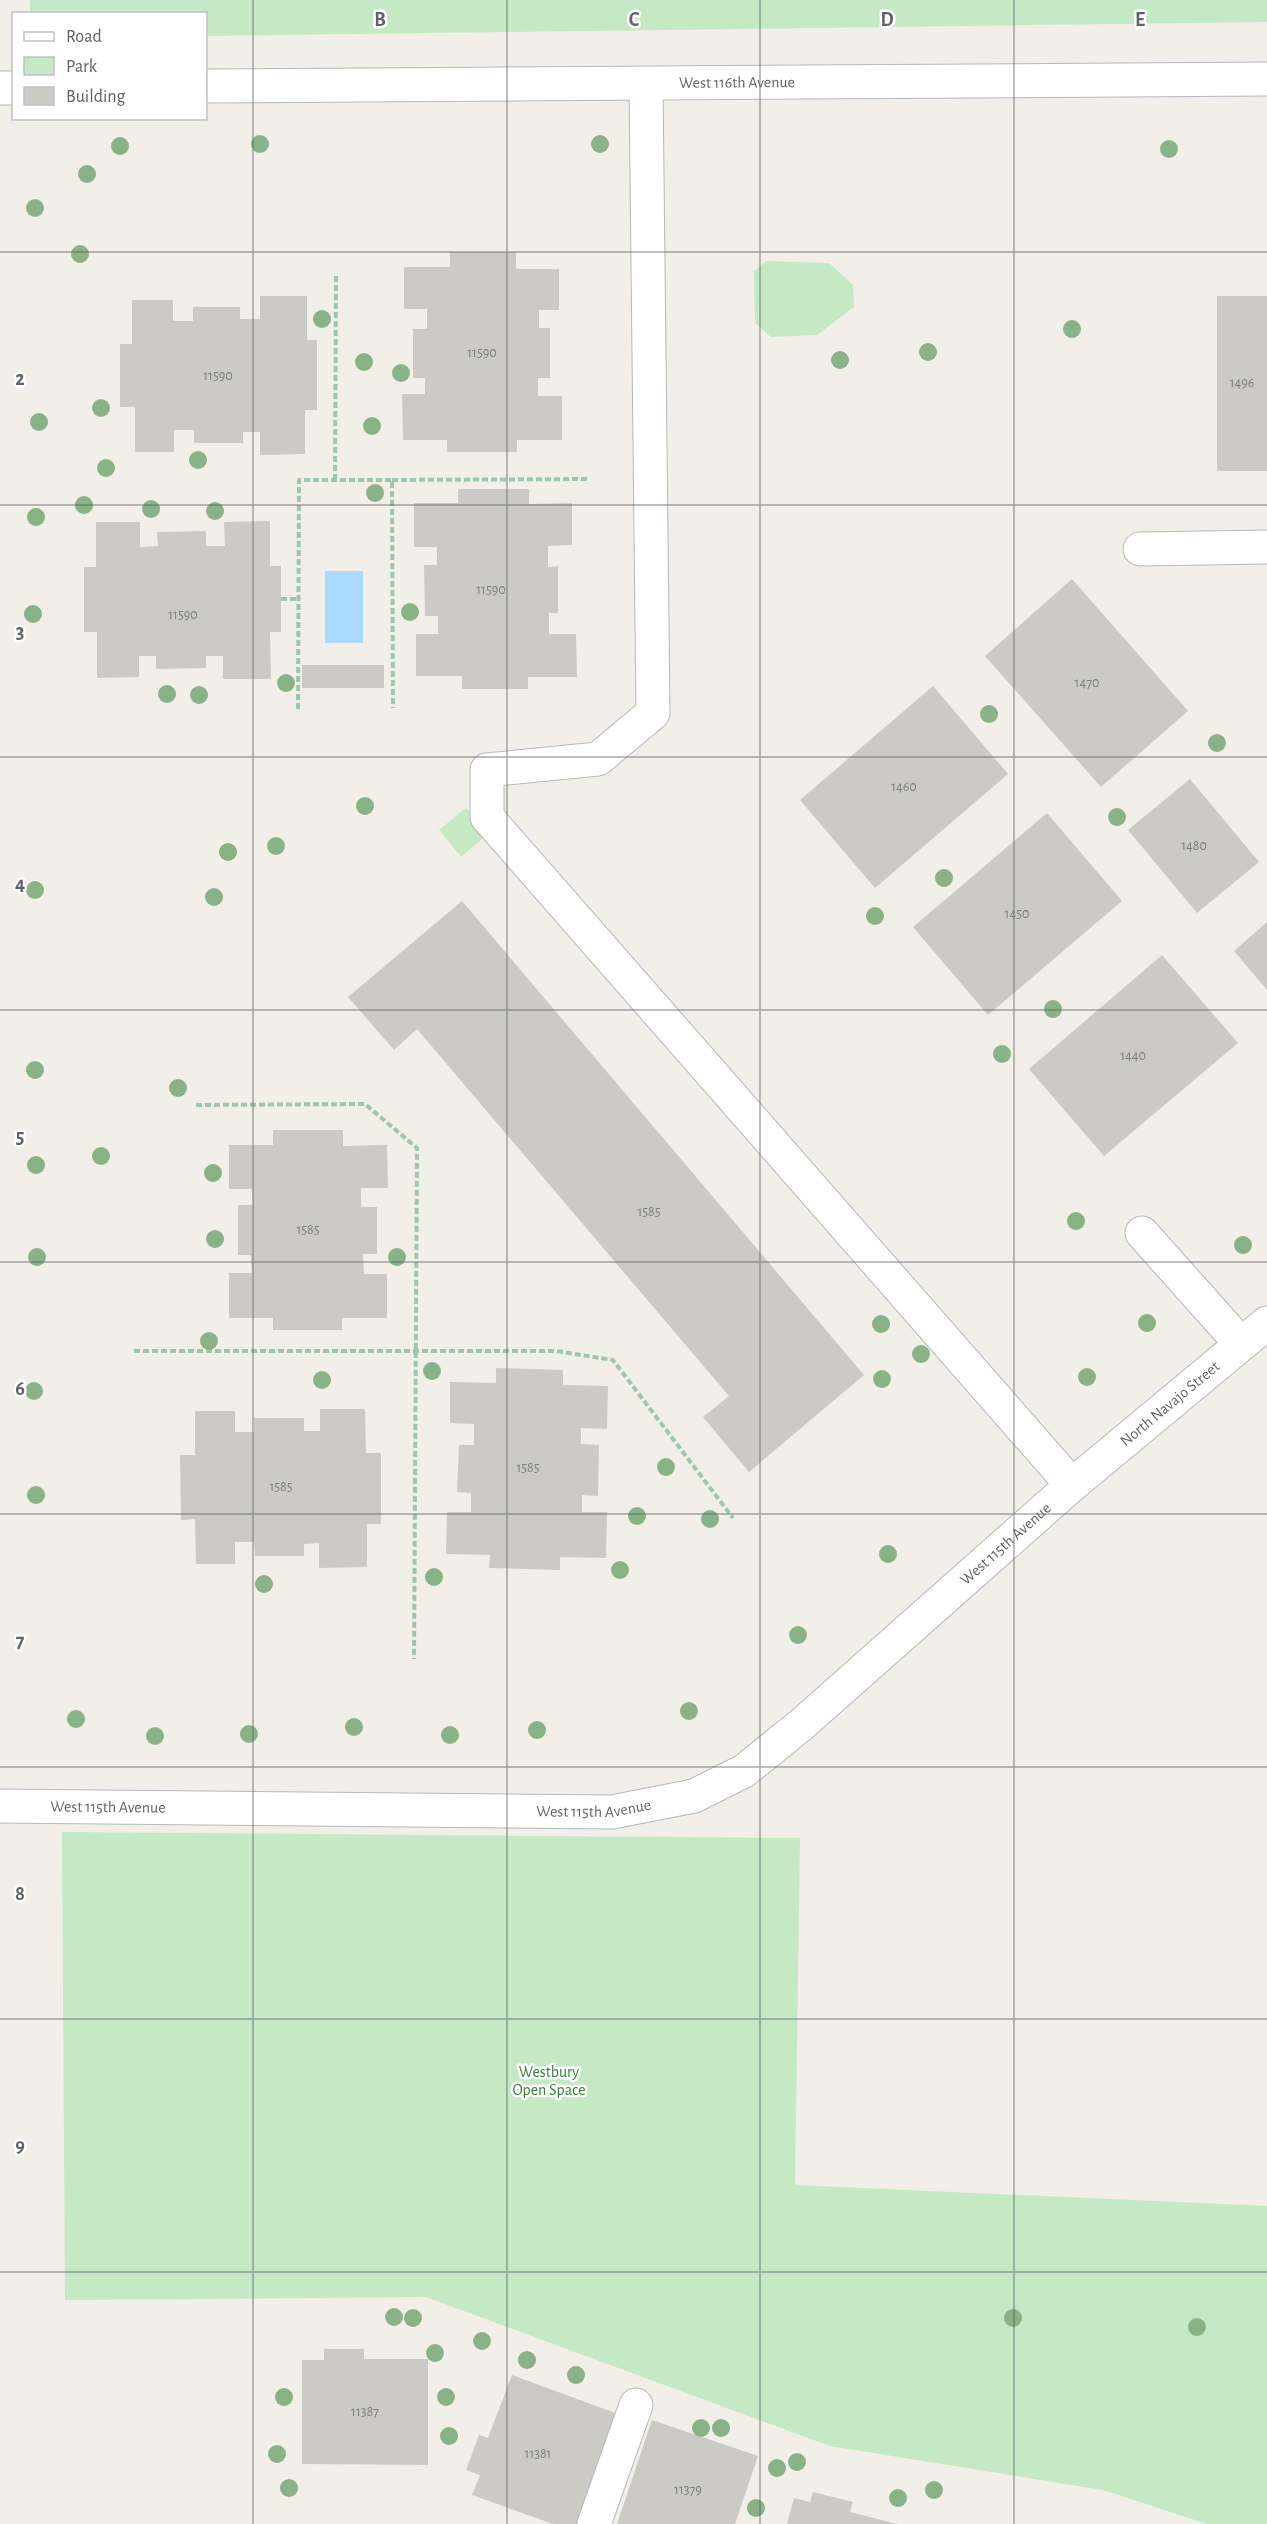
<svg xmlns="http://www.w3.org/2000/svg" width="1267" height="2524" font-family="'Alegreya Sans',sans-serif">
<rect width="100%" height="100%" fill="#f1efe8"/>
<!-- green -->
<g fill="#c5e8c5">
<path d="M30 0H1267V22L206 36V14L30 13Z"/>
<path d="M766 261 829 263 853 285 854 307 817 335 771 337 755 323 754 271Z"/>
<path d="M466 808 488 834 461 857 439 830Z"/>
<path d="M62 1832 800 1838 795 2185 1267 2206V2524H1207L1103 2490 830 2446 426 2297 65 2300Z"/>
</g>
<!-- water -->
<rect fill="#aadaff" x="325" y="571" width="38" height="72"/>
<!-- building -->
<g fill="#cccac5">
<path d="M450 252H516V269H559V310H539V328H550V378H538V396H562V440H517V452H447V440H403L402 394H425V378H413V329H427V309H404V267H450Z"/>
<path d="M260 296H307V340H317V410H305V454L260 455V432H243V443H194V430H174V452H135V407H120V344H132V300H173V321H193V307H240V319H260Z"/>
<rect x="1217" y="296" width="50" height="175"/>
<path d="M458 489H529V504L572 503V545L548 546V567L558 566V613H549V634H576L577 677H528V689H462V676H416V634H438V616H425L424 565H437V547H414V503H458Z"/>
<path d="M270 521V566H281V632H270L271 679H223V656H206V668L156 669V656H139V677L97 678V632H84V567H96V522H140V547L158 546 157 532 206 531V546H225L224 522Z"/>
<path d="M1072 579 1188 711 1101 787 985 656Z"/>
<rect x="302" y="665" width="82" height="23"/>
<path d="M933 686 1008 774 875 888 800 800Z"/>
<path d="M1190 779 1259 862 1197 913 1128 830Z"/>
<path d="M1047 813 1122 901 988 1015 913 927Z"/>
<path d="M462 901 864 1375 749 1472 703 1417 729 1396 417 1029 394 1050 348 997Z"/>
<path d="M1267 922V990L1234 951Z"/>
<path d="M1162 955 1238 1043 1104 1156 1029 1069Z"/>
<path d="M273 1130H343V1146L387 1145 388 1188H361V1207H377V1254H363L364 1274H387V1318H342V1330H273V1318H229V1273H252L251 1255H238V1205H253L252 1189H229V1145H273Z"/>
<path d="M496 1368 563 1370V1385L608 1386 607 1429 581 1428V1444L599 1445 598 1496 582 1495V1512H607L606 1558 560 1557V1570L489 1568 490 1555 446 1554 447 1512H471V1493L457 1492 459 1445H474V1424L450 1423V1382L496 1383Z"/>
<path d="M320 1409H365L366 1453H381V1524H367V1567L319 1568V1543L304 1544V1556H255L254 1542H235V1564H196L195 1519 181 1520 180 1455H195V1411H235V1432H254V1418H304V1431H320Z"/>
<path d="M324 2349H364V2359H428V2465L302 2464V2360H324Z"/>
<path d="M512 2375 618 2414 577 2524H553L472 2495 480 2475 466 2470 479 2435 488 2438Z"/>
<path d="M652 2420 758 2456 735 2524H617Z"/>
<path d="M813 2492 853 2502 850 2512 897 2524H787L794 2498 810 2502Z"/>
</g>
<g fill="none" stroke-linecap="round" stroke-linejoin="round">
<!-- minor casing -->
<g stroke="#b5b8bc" stroke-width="35">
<g id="minor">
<path d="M646 84 653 713 598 759 487 770V817L1072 1485"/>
<path id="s1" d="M206 86 1267 79"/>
<path d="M0 88H14"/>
<path d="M1140 549 1267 547"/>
<path d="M1142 1233 1241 1344"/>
<path id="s2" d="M0 1806 612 1812 694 1796 744 1771 801 1725 1072 1485 1267 1323"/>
<path d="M594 2524 636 2405"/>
</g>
</g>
<!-- path -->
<g stroke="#9cc7a9" stroke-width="4" stroke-dasharray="6 3" stroke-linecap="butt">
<path d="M335 480 336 275"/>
<path d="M392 480 590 479"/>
<path d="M281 599H298"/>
<path d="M298 709 299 480H392L393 708"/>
<path d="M196 1105 365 1104 417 1148 414 1659"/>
<path d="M134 1351H556L613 1360 733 1518"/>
</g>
<!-- minor -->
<use href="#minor" stroke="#fff" stroke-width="33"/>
</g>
<!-- trees -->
<g fill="#89b387">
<circle cx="260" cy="144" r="9"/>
<circle cx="600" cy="144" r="9"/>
<circle cx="120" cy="146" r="9"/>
<circle cx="1169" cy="149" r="9"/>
<circle cx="87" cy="174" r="9"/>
<circle cx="35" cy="208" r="9"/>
<circle cx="80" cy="254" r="9"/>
<circle cx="322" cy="319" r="9"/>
<circle cx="1072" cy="329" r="9"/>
<circle cx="928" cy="352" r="9"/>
<circle cx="840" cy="360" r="9"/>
<circle cx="364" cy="362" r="9"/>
<circle cx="401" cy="373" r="9"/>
<circle cx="101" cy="408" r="9"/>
<circle cx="39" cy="422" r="9"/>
<circle cx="372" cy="426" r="9"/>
<circle cx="198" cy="460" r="9"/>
<circle cx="106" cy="468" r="9"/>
<circle cx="375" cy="493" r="9"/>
<circle cx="84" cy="505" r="9"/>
<circle cx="151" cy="509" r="9"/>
<circle cx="215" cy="511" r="9"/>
<circle cx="36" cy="517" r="9"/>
<circle cx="410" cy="612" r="9"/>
<circle cx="33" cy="614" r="9"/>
<circle cx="286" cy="683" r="9"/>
<circle cx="167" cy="694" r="9"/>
<circle cx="199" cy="695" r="9"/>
<circle cx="989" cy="714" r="9"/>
<circle cx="1217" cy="743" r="9"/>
<circle cx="365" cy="806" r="9"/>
<circle cx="1117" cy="817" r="9"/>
<circle cx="276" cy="846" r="9"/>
<circle cx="228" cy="852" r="9"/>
<circle cx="944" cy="878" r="9"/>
<circle cx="35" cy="890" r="9"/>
<circle cx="214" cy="897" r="9"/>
<circle cx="875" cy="916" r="9"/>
<circle cx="1053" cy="1009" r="9"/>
<circle cx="1002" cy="1054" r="9"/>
<circle cx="35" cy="1070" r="9"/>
<circle cx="178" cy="1088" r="9"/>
<circle cx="101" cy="1156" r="9"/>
<circle cx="36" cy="1165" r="9"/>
<circle cx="213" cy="1173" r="9"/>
<circle cx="1076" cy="1221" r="9"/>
<circle cx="215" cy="1239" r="9"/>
<circle cx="1243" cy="1245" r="9"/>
<circle cx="37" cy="1257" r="9"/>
<circle cx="397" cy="1257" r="9"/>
<circle cx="1147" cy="1323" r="9"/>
<circle cx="881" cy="1324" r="9"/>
<circle cx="209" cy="1341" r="9"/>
<circle cx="921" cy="1354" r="9"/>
<circle cx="432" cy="1371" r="9"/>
<circle cx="1087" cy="1377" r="9"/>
<circle cx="882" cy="1379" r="9"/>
<circle cx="322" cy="1380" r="9"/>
<circle cx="34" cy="1391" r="9"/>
<circle cx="666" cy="1467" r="9"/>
<circle cx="36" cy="1495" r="9"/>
<circle cx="637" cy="1516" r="9"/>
<circle cx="710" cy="1519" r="9"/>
<circle cx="888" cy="1554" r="9"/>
<circle cx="620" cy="1570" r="9"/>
<circle cx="434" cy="1577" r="9"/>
<circle cx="264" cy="1584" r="9"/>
<circle cx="798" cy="1635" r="9"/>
<circle cx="689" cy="1711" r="9"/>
<circle cx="76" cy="1719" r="9"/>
<circle cx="354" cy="1727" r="9"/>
<circle cx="537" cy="1730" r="9"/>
<circle cx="249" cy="1734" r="9"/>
<circle cx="450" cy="1735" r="9"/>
<circle cx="155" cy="1736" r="9"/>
<circle cx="394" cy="2317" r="9"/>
<circle cx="413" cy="2318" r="9"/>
<circle cx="1013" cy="2318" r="9"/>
<circle cx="1197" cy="2327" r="9"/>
<circle cx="482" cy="2341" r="9"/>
<circle cx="435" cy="2353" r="9"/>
<circle cx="527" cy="2360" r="9"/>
<circle cx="576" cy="2375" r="9"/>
<circle cx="284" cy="2397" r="9"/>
<circle cx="446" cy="2397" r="9"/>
<circle cx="701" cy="2428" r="9"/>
<circle cx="721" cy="2428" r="9"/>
<circle cx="449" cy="2436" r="9"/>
<circle cx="277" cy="2454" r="9"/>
<circle cx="797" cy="2462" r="9"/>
<circle cx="777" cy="2468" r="9"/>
<circle cx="289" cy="2488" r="9"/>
<circle cx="934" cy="2490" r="9"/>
<circle cx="898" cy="2498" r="9"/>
<circle cx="756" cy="2508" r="9"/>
</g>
<!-- grid -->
<path fill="none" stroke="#5f6368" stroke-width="1.5" stroke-opacity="0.55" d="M253 0V2524M507 0V2524M760 0V2524M1014 0V2524M0 252H1267M0 505H1267M0 757H1267M0 1010H1267M0 1262H1267M0 1514H1267M0 1767H1267M0 2019H1267M0 2272H1267"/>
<g text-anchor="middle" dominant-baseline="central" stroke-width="5" stroke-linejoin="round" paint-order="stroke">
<!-- number labels -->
<g font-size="14" fill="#7a7d7f">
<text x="482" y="353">11590</text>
<text x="218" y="376">11590</text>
<text x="1242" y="383">1496</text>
<text x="491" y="590">11590</text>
<text x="183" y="615">11590</text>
<text x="1087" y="683">1470</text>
<text x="904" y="787">1460</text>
<text x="1194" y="846">1480</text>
<text x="1017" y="914">1450</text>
<text x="1133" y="1056">1440</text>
<text x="649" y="1212">1585</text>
<text x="308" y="1230">1585</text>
<text x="528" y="1468">1585</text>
<text x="281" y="1487">1585</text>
<text x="365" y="2412">11387</text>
<text x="538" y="2454">11381</text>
<text x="688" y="2490">11379</text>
</g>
<!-- street labels -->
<g font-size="16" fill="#5f6368" stroke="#fff">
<text stroke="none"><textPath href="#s1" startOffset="531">West 116th Avenue</textPath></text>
<text stroke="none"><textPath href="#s2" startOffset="1314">North Navajo Street</textPath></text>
<text stroke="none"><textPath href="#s2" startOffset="1098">West 115th Avenue</textPath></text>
<text stroke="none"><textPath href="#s2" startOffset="108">West 115th Avenue</textPath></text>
<text stroke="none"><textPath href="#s2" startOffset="594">West 115th Avenue</textPath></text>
</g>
<!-- park labels -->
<g font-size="16" fill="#348238" stroke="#fff">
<text x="549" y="2072">Westbury<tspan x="549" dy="18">Open Space</tspan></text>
</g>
</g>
<g font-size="20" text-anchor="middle" font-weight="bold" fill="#5f6368" stroke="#fff" stroke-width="5" stroke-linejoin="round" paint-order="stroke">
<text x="380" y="26">B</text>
<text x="634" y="26">C</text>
<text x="887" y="26">D</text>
<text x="1140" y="26">E</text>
<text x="20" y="385">2</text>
<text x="20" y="638">3</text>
<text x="20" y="890">4</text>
<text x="20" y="1143">5</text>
<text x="20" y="1395">6</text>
<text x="20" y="1647">7</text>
<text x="20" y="1900">8</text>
<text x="20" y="2152">9</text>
</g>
<!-- legend -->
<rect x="12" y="12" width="195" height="108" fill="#ffffff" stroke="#bfc1c3" stroke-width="1.5"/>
<rect x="24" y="32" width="30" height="9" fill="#ffffff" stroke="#bfc1c3" stroke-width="1.5"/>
<text x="66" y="42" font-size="18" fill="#5f6368">Road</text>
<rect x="24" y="57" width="30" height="18" fill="#c5e8c5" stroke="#bfc1c3" stroke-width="1.5"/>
<text x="66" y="72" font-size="18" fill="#5f6368">Park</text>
<rect x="24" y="87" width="30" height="18" fill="#cccac5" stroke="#bfc1c3" stroke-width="1.5"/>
<text x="66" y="102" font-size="18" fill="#5f6368">Building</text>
</svg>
